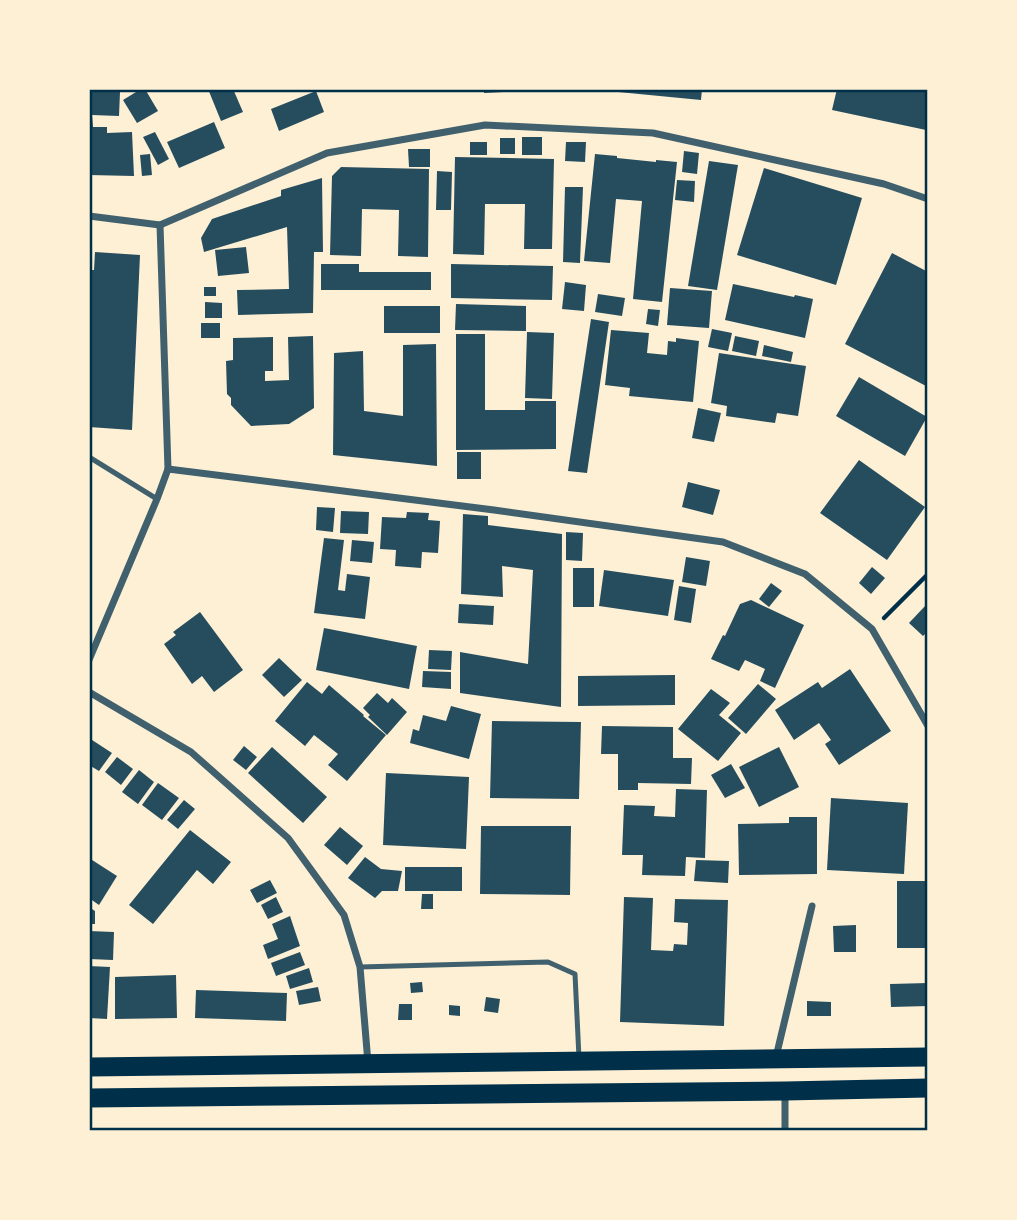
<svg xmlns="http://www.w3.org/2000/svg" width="1017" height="1220" font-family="Mulish,sans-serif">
<rect width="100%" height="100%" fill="#fdf0d5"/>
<!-- building -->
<g fill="#264d5e">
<path d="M141 89H145L158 111 137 123 123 100Z"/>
<path d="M208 89H233L243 112 221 121Z"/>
<path d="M484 89H504V92L484 93Z"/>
<path d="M609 89H702L701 100 608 91Z"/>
<path d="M837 89H928V120L926 130 832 110Z"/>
<path d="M316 91 324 112 279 131 271 109Z"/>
<path d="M89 92H120L119 116 92 115 93 127H107V133L132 132 134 176 89 175Z"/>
<path d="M214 122 225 148 179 168 167 142Z"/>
<path d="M155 132 169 159 158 165 143 137Z"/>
<rect x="522" y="137" width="20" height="18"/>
<rect x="500" y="138" width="15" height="16"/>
<rect x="470" y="142" width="17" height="13"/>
<path d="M566 142H586L585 162 565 161Z"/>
<path d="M408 149H430V167H409Z"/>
<path d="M684 151 699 153 697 174 682 172Z"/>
<path d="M150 154 152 175 142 176 140 155Z"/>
<path d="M595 154 617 156V158L656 162V160L677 162 662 302 633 299 642 201 616 199 610 263 584 261Z"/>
<path d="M455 157 554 159 552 249H524L525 204H485L484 255 453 254Z"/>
<path d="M709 161 738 165 717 290 688 286Z"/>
<path d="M341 167 429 169 428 257 398 256 399 210 362 209 361 256 330 255 332 176Z"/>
<path d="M764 168 862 198 836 285 737 255Z"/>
<path d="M437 171 452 172 451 210H436Z"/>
<path d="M322 178 323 252H314L313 313 238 315 237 290 289 289 287 227 204 252 201 238 212 219 281 196V190Z"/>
<path d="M677 180 695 181 694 202 675 200Z"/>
<path d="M565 187H583L580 263 563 262Z"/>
<path d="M246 247 249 273 218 276 215 250Z"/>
<path d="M95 252 140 255 132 430 89 427V270H94Z"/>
<path d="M892 253 928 272V387L845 344Z"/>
<path d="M321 264H359V272H431V290H321Z"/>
<path d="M451 264 553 266 552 300 451 298Z"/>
<path d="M565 282 586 285 584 311 562 309Z"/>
<path d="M733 284 794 297 795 295 813 299 805 338 725 320Z"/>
<rect x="204" y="287" width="12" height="9"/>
<path d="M670 288 712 291 709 328 667 325Z"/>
<path d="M598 294 625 298 622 316 595 312Z"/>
<path d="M205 302 222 303V318H205Z"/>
<path d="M456 304 526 306V331L455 330Z"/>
<rect x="384" y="306" width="56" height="27"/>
<path d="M648 309 660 310 658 326 646 324Z"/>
<path d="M591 319 609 322 587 473 568 471Z"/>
<rect x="201" y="323" width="19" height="15"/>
<path d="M712 329 732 333 728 351 708 347Z"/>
<path d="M611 330 649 333 647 353 667 355 668 341 676 342V338L699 341 693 402 629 396 630 388 605 385Z"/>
<path d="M527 332 554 333 552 399 525 398Z"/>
<path d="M456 334H485V410H525V401H556V449L456 450Z"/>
<path d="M313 336 314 408 289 424 251 426 231 405V398L227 394 226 361 233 360V338L273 337V371H265V381L289 380 288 337Z"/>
<path d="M735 336 759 341 756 356 732 351Z"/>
<path d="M436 344 437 466 333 455 334 353 363 351 364 411 403 416V345Z"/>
<path d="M764 345 793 352 791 362 762 356Z"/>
<path d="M719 353 806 366 798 416 777 413 775 423 726 416 727 406 711 403Z"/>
<path d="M859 377 927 417 905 456 836 416Z"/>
<path d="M698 408 721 413 714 442 692 438Z"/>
<rect x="457" y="452" width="24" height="27"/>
<path d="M859 460 925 507 887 560 820 513Z"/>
<path d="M688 482 720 490 713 515 682 507Z"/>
<path d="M317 507 335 508 333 532 316 530Z"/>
<path d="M341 511 369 512 368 534 340 533Z"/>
<path d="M407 512 429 513 428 520 440 521 438 553 422 552 421 568 395 566 396 550 380 549 382 517 406 518Z"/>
<path d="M463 514 488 516V525L562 534 561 707 460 693V652L528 664 533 570 502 566 503 597 461 594Z"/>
<path d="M566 532 583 533 582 561 566 560Z"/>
<path d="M324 538 344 540 338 590 345 591 347 574 370 577 365 619 314 613Z"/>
<path d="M352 540 374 542 372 563 350 561Z"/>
<path d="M686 557 710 561 706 586 682 582Z"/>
<path d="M872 567 885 578 871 594 859 583Z"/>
<rect x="573" y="568" width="21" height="39"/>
<path d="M604 570 674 580 668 616 599 606Z"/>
<path d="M771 583 782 591 769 607 759 599Z"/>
<path d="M679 586 696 589 691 623 674 620Z"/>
<path d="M751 600 804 625 775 688 760 681 765 669 745 660 739 671 711 659 723 635 725 636 740 604Z"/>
<path d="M459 604 494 606 493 625 458 623Z"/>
<path d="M926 605 928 607V631L923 636 909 623Z"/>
<path d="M200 612 243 670 214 692 202 676 192 684 164 644 176 635 173 632Z"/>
<path d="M324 628 417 646 409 689 316 670Z"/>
<path d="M429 650 452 651 451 670 428 669Z"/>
<path d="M279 658 302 680 284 697 262 675Z"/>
<path d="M850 669 891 731 839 765 825 744 831 740 819 723 794 740 775 710 818 682 822 688Z"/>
<path d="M423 671 451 672V689L422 687Z"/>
<path d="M675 675V705L578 706V676Z"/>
<path d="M307 682 322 694 329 685 364 715 363 716 386 735 347 781 328 765 338 754 314 735 305 746 275 721Z"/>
<path d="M758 684 776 699 746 734 728 718Z"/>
<path d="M711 689 730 703 719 715 741 733 718 761 678 729Z"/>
<path d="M377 693 388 703 392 698 407 712 387 735 368 717 370 715 363 708Z"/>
<path d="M451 706 481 714 469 759 410 743 413 729 419 731 423 715 446 721Z"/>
<path d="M492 721 581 722 579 799 490 798Z"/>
<path d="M602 726 673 727V758H692L691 784 638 783V790H618V754H601Z"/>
<path d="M89 738 112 753 99 771 89 765Z"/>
<path d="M244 746 257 757 246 770 233 760Z"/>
<path d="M272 747 327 797 303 823 248 773Z"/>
<path d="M779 747 799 787 759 807 739 767Z"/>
<path d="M117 757 133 769 121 785 105 772Z"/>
<path d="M731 764 745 788 725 798 711 775Z"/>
<path d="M139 770 154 782 138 804 122 792Z"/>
<path d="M386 773 469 777 466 849 383 845Z"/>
<path d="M158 783 179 798 162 820 142 805Z"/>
<path d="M676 789 707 790 705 858 686 857 685 876 642 875 643 855H622L624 805 655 806 654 816 675 817Z"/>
<path d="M831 798 908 803 904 874 827 870Z"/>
<path d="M184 800 195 809 178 829 167 820Z"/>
<path d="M789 817H817V874L739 875 738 824 789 823Z"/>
<path d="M481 826H571L570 895 480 894Z"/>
<path d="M340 827 363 846 347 865 324 845Z"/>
<path d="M190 830 231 862 213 884 197 870 153 924 129 905Z"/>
<path d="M365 857 381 869 402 871 398 891H382L375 898 348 878Z"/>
<path d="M89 858 117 876 99 905 89 898Z"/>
<path d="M696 860 729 861 728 883 694 881Z"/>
<rect x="405" y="867" width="57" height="24"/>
<path d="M270 880 277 893 257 903 250 890Z"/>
<rect x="897" y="881" width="31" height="67"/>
<path d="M422 894H433V909H421Z"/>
<path d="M276 897 283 912 268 919 261 905Z"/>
<path d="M624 897 653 898 651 950 673 951 674 944 687 945 688 923 674 922 675 899 728 900 724 1026 620 1022Z"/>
<path d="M89 907 95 911V924H89Z"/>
<path d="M290 916 300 946 268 959 263 945 278 939 272 924Z"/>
<path d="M856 925V952H834L833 926Z"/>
<path d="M89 931 114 932 113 960 89 959Z"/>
<path d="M300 952 305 965 276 976 271 963Z"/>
<path d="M89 966 110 967 107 1019 89 1018Z"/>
<path d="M309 968 313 982 290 989 286 976Z"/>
<path d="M176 975 177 1018 115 1019V977Z"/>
<path d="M422 982 423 992 411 993 410 983Z"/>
<path d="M928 983V1006L891 1007 890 984Z"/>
<path d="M318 987 321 1001 299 1005 296 991Z"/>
<path d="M196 990 287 993 286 1021 195 1018Z"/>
<path d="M486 997 500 999 498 1013 484 1011Z"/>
<path d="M807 1001 831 1002V1016H807Z"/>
<path d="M399 1004H412V1020H398Z"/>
<path d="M449 1005 460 1006V1016L449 1015Z"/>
</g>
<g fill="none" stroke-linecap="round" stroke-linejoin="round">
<!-- path -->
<path stroke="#003049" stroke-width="4.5" d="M884 618 928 574"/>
<!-- service -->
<g stroke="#3f606c" stroke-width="5">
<path d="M89 457 157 499"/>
<path d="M360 967 548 962 575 974 579 1058"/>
</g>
<!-- minor -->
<g stroke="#3f606c" stroke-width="7">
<path d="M89 216 160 225 327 153 485 125 653 133 884 184 928 199"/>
<path d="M168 469 494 510 723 542 805 574 872 629 928 726"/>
<path d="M89 660 157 499 168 469 160 225"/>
<path d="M89 692 191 752 288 838 344 915 360 967 368 1063"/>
<path d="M776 1057 812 906"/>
<path d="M785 1092V1131"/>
</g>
<!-- trunk -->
<g stroke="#003049" stroke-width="19">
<path d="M89 1067 928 1057"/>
<path d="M89 1098 785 1091 928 1088"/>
</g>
</g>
<!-- border -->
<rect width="1017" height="1220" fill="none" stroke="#fdf0d5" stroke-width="182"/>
<rect x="91" y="91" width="835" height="1038" fill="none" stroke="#003049" stroke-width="2.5"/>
</svg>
